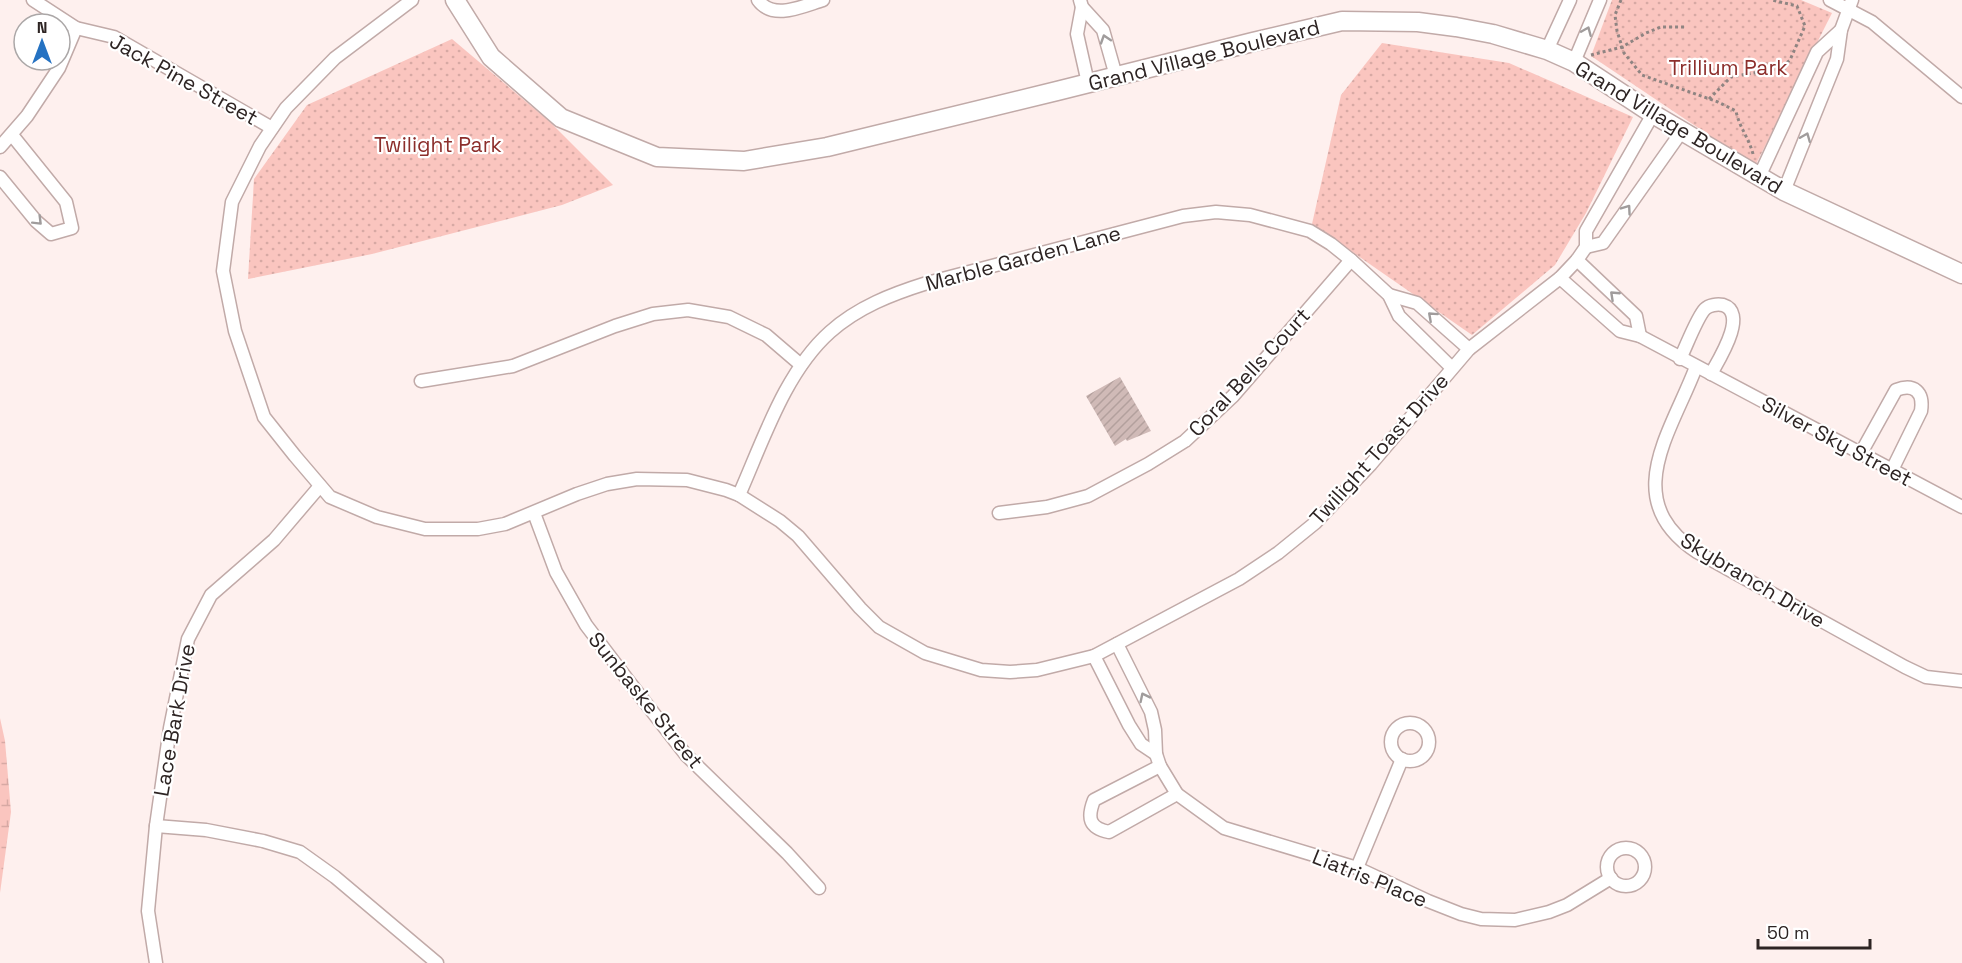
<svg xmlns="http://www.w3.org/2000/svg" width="1962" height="963" font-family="'Space Grotesk',sans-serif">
<defs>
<pattern id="wetland-marsh" width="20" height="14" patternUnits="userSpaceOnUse" patternTransform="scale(1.5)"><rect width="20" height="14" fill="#fac5bf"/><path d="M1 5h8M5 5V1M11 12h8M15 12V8" fill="none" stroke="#d7a9a4"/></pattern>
<pattern id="park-dots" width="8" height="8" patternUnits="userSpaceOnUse" patternTransform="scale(1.5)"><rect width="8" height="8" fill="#fac5bf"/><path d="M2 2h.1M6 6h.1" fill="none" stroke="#d7a9a4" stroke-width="1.8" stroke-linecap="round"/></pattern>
<pattern id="building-hatch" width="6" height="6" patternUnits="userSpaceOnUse" patternTransform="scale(1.5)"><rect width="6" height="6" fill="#d0bab7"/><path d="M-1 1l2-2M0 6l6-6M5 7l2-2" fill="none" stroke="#b3a09d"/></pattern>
</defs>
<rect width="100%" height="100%" fill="#fef0ee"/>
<!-- wetland -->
<path fill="url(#wetland-marsh)" d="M0 718 5 741 11 812 0 893Z"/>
<!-- park -->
<g fill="url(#park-dots)">
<path d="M1612 0H1801L1832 13 1755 166 1591 56Z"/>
<path d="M452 39 550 122 613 185 562 205 372 254 248 279 254 179 307 105Z"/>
<path d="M1382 43 1509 63 1633 117 1586 213 1555 265 1472 335 1312 224 1341 95Z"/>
</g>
<!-- building -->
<path fill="url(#building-hatch)" d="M1120 377 1151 431 1127 441 1126 439 1115 446 1086 396Z"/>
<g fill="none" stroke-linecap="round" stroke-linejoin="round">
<!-- street casing -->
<g stroke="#c1aaa8" stroke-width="15">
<g id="street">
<path d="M33 0 76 28 114 37 272 128"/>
<path d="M412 0 335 58 286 108 260 146 232 202 223 271 235 331 264 417 295 456 330 497 377 517 425 529H478L505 524 577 494 607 484 637 479 687 480 726 490 739 495 780 521 798 536 860 608 879 627 925 653 981 670 1010 672 1037 670 1094 656 1239 579 1278 553 1315 523 1371 464 1469 349 1560 278 1577 260 1586 247V231L1653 114"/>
<path d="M758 0C773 21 803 6 823 0"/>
<path d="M1080 0 1082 7 1103 30 1116 76"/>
<path d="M1830 0 1872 22 1962 97"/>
<path d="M1082 7 1077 34 1088 83"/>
<path d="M1547 50 1570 0"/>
<path d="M1574 62 1600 0"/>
<path d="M0 147 27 116 59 68 76 28"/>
<path d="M0 177 36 221 51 234 72 228 66 202 12 135"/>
<path d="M1759 177 1817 52 1841 30"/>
<path d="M1784 191 1837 59 1841 30 1852 0"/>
<path d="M1586 247 1603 243 1682 131"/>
<path d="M1577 260 1636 316 1640 336"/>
<path d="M1560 278 1620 331 1640 336 1962 507"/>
<path d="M1389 295 1417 303 1469 349"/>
<path d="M1680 359C1686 347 1697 317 1705 309 1709 305 1717 304 1723 305 1749 313 1718 361 1711 374"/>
<path d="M1696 367C1671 433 1618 500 1697 552L1905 667 1926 677 1962 681"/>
<path d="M421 381 513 366 615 326 653 314 688 310 729 317 766 335 801 365"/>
<path d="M1861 453 1896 390C1914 383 1924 392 1921 411L1892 470"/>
<path d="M739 495C763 441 785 372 830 332 858 307 892 294 927 283L1183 216 1216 212 1250 215 1310 231 1331 244 1351 260 1389 295 1399 316 1452 368"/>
<path d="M534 513 556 572 586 625 627 679 686 755 787 853 819 888"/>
<path d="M999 513 1047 507 1088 496 1148 464 1185 441 1233 396 1351 260"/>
<path d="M1117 644 1151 712 1155 730 1156 754 1160 766 1177 794 1224 828 1357 868 1428 901 1461 914 1481 919 1515 920 1549 912 1567 905 1611 878"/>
<path d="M1094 656 1129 725 1141 744 1156 754"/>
<circle cx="1410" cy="742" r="19"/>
<path d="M1160 766 1094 800C1087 818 1089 828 1109 832L1177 794"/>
<path d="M156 826 206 830 263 841 300 852 335 877 437 963"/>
<circle cx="1626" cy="867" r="19"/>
<path d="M1357 868 1402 759"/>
<path d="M156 963 148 911 156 826 170 728 188 639 211 595 274 540 320 486"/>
</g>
</g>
<!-- secondary casing -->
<g stroke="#c1aaa8" stroke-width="21">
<path id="secondary" d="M455 0 491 57 561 118 657 157 744 161 827 147 1057 91 1253 42 1342 21 1418 22 1456 27 1493 34 1547 50 1574 62 1653 114 1784 191 1962 274"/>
</g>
<!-- path -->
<g stroke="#8f8482" stroke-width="3" stroke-dasharray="3 3" stroke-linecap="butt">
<path d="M1621 0 1615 15 1617 31 1624 53 1642 75 1718 102 1736 111C1739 127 1749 138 1753 154"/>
<path d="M1591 55 1622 47 1646 33 1661 27H1684"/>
<path d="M1709 99 1731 77 1781 68 1790 60 1805 26 1797 6 1772 0"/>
</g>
<!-- street -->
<use href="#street" stroke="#fff" stroke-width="12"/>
<!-- secondary -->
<use href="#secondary" stroke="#fff" stroke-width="18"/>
</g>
<!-- one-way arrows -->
<defs><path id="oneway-chevron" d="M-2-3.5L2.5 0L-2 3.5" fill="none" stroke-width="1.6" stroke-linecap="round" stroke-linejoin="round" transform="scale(1.5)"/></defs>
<g stroke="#a09c9c">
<use href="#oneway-chevron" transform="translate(1587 31) rotate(-67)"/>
<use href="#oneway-chevron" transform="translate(1105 39) rotate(-108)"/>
<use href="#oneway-chevron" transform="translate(1806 137) rotate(-68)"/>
<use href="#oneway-chevron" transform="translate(1627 209) rotate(-55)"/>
<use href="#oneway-chevron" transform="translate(38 221) rotate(45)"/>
<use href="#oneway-chevron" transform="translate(1614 295) rotate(-137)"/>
<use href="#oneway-chevron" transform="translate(1432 316) rotate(-138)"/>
<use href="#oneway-chevron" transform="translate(1144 697) rotate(-116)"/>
</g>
<g text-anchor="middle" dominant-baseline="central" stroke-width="4.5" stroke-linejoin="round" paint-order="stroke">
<!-- street labels -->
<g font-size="21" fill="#2d2423" stroke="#fff">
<text transform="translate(1204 55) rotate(-14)">Grand Village Boulevard</text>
<text transform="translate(184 79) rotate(29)">Jack Pine Street</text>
<text transform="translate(1679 127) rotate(31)">Grand Village Boulevard</text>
<text transform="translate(1023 258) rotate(-15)">Marble Garden Lane</text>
<text transform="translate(1249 372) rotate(-47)">Coral Bells Court</text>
<text transform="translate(1837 441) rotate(28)">Silver Sky Street</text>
<text transform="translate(1379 449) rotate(-48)">Twilight Toast Drive</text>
<text transform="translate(1753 580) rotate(31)">Skybranch Drive</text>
<text transform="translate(646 700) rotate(51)">Sunbaske Street</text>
<text transform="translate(174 720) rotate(-80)">Lace Bark Drive</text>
<text transform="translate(1370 878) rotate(22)">Liatris Place</text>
</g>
<!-- park labels -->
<g font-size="21" fill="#8c2e2b" stroke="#fff">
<text x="1728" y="67">Trillium Park</text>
<text x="438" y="144">Twilight Park</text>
</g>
</g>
<!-- north arrow -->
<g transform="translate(42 42)"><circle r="28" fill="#ffffff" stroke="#aba7a7" stroke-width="1.5"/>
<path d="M0-4.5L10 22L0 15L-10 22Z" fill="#2572c2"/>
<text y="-9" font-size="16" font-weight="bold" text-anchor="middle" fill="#2d2423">N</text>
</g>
<!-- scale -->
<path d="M1758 939v9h112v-9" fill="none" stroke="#2d2423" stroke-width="3"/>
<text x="1767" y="939" font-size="18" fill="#2d2423" stroke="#ffffff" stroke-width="4.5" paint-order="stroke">50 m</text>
</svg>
